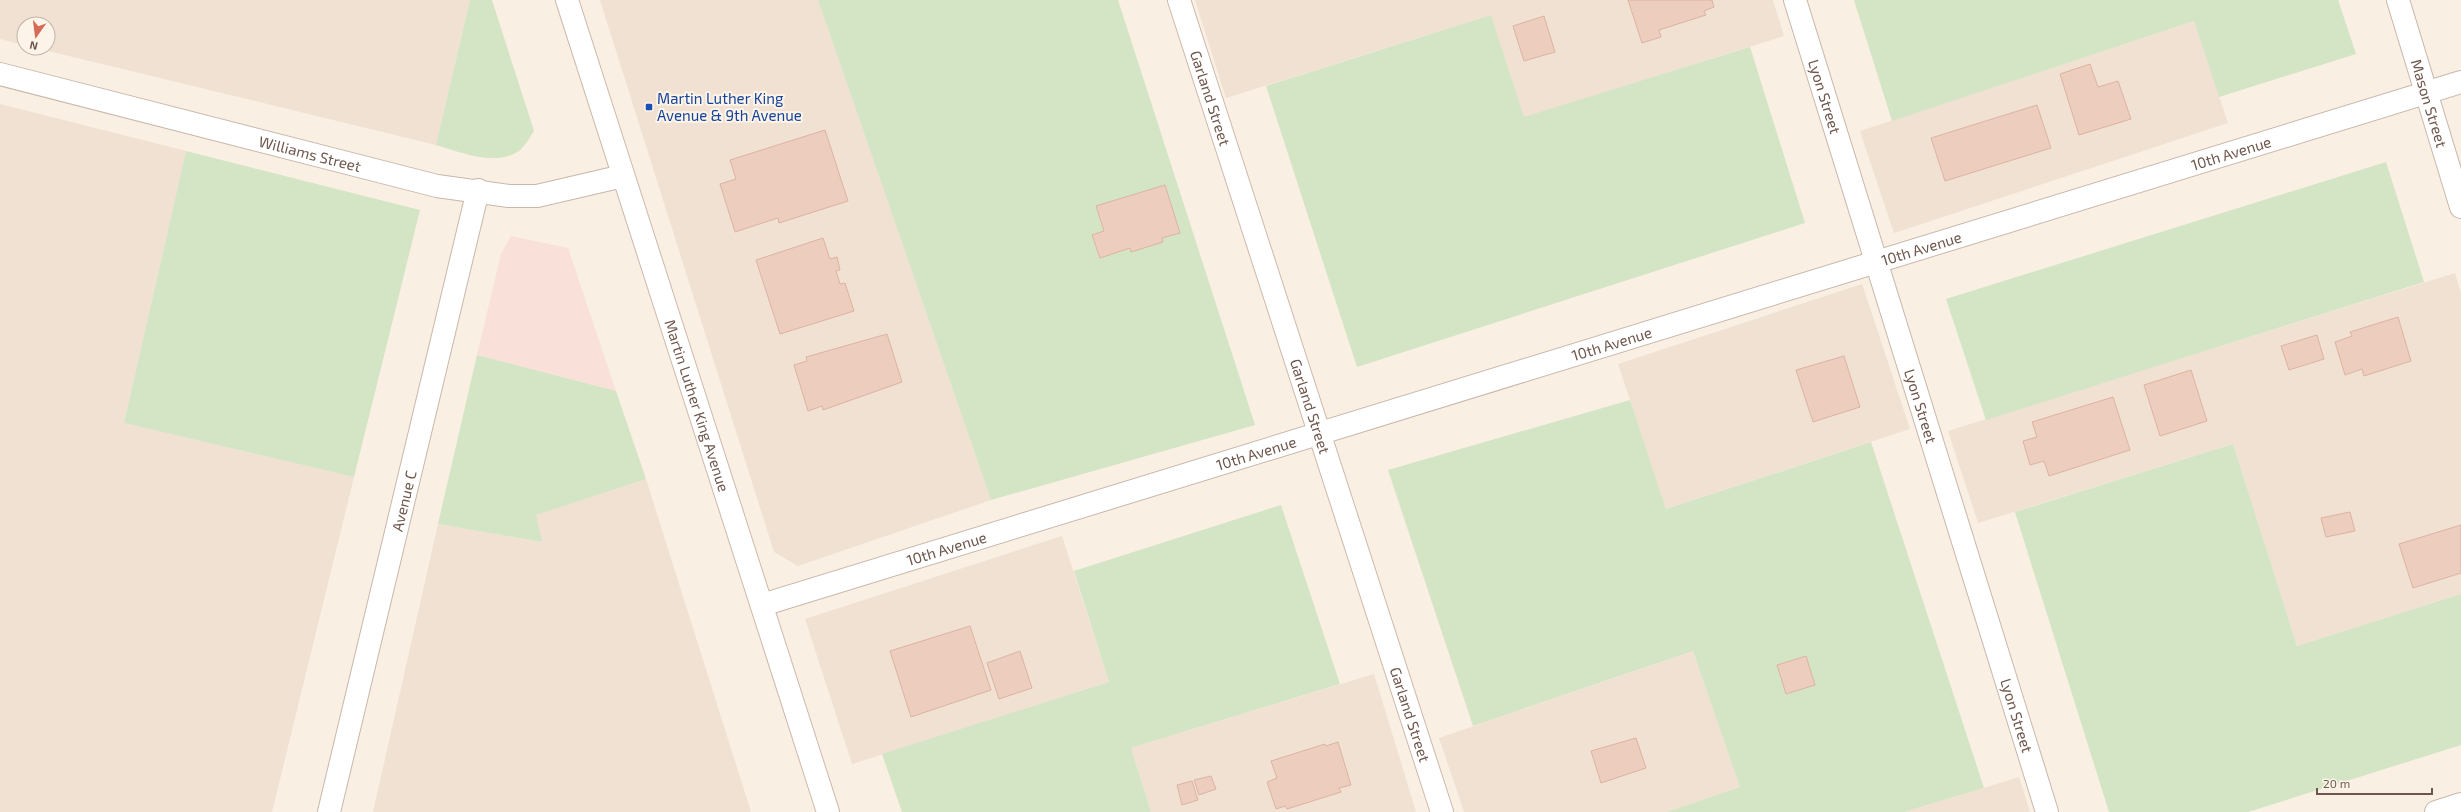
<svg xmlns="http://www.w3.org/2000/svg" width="2461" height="812" font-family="'Exo 2',sans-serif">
<rect width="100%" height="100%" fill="#f9efe3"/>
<!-- residential -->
<g fill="#f0e1d2">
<path d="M0 0H470L436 145 36 48H48V24H24V45L0 39Z"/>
<path d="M600 0H818L991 500 798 566 774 552Z"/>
<path d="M1195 0H1773L1784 36 1524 118 1491 15 1226 98Z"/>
<path d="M2194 21 2228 123 1894 233 1860 131Z"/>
<path d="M0 104 186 151 124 423 354 477 272 812H0Z"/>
<path d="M2455 273 2461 293V594L2297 646 2233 444 1978 523 1948 431Z"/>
<path d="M1862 284 1910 429 1666 509 1618 364Z"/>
<path d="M646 479 751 812H373L438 524 541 542 535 515Z"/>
<path d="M1062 536 1109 682 852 764 805 619Z"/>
<path d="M1693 651 1740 787 1667 812H1464L1439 738Z"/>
<path d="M1374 674 1416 812H1151L1131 748Z"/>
<path d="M2019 777 2030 812H1904L1984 788Z"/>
</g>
<!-- commercial -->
<path fill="#f9e0d8" d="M511 236 568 248 616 391 477 355 501 254Z"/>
<!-- green -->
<g fill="#d3e5c4">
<path d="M470 0H492L534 131C530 137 525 146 519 151 495 167 460 152 436 145Z"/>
<path d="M818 0H1118L1255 425 991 500Z"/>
<path d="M1854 0H2338L2356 54 2219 97 2194 21 1892 121Z"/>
<path d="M1491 15 1524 117 1750 47 1805 223 1357 367 1266 86Z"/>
<path d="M186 151 420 210 354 477 124 423Z"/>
<path d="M2386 162 2424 282 1986 420 1946 299Z"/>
<path d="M477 355 616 391 646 479 536 515 542 542 438 524Z"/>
<path d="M1630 400 1666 509 1871 442 1984 788 1904 812H1667L1740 787 1693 651 1473 726 1388 470Z"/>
<path d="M2233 444 2297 646 2461 594V745L2248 812H2109L2015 512Z"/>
<path d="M1281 505 1340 684 1131 748 1151 812H902L882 754 1109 682 1074 571Z"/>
</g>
<!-- building -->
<g fill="#eccdbe" stroke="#ddb3a0">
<path d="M1628 0H1712L1714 7 1704 11 1706 15 1659 30 1661 37 1642 43Z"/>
<path d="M1544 16 1555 52 1524 61 1513 26Z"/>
<path d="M2090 64 2098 87 2118 81 2131 119 2079 135 2060 74Z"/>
<path d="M2037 105 2051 148 1945 181 1931 138Z"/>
<path d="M825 130 848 201 779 223 778 218 735 232 720 184 736 179 730 160Z"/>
<path d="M1165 185 1180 233 1162 238 1163 242 1131 252 1130 248 1100 258 1092 235 1104 231 1096 206Z"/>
<path d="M823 238 830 259 837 257 840 270 836 271 840 284 845 283 854 311 780 334 756 260Z"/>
<path d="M2398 317 2411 361 2364 376 2362 369 2345 375 2335 342 2352 336 2350 332Z"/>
<path d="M887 334 902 382 823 410 822 406 808 411 794 365 807 361 806 357Z"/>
<path d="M2317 335 2324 359 2289 370 2281 346Z"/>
<path d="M1844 356 1860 407 1813 422 1796 370Z"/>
<path d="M2191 370 2207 421 2160 436 2144 385Z"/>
<path d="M2113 397 2130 450 2049 476 2044 461 2030 465 2023 441 2037 437 2032 422Z"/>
<path d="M2350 512 2355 531 2326 537 2321 518Z"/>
<path d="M2461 525V573L2413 588 2399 544Z"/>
<path d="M970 626 991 690 911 717 890 651Z"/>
<path d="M1020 651 1032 688 999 699 987 663Z"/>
<path d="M1806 656 1815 685 1786 694 1777 665Z"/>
<path d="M1636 738 1646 768 1601 783 1591 751Z"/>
<path d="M1338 742 1351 785 1339 788 1341 792 1287 809 1285 806 1276 809 1267 782 1277 778 1271 761 1325 744 1326 746Z"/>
<path d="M1211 776 1216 789 1199 795 1194 780Z"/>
<path d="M1192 781 1198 800 1182 805 1177 785Z"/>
</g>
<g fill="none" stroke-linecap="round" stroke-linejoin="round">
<!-- street casing -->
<g stroke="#c9b7ab" stroke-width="24">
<g id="street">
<path id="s1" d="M1795 0 2047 812"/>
<path id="s2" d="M2398 0 2461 207"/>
<path id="s3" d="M0 74 437 186 509 196H537L623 176"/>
<path id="s4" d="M762 605 2461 82"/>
<path id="s5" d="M329 812 478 190"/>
<path d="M2436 812 2461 804"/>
</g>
</g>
<!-- secondary casing -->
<g stroke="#ceb9ac" stroke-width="24">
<g id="secondary">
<path id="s6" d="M567 0 828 812"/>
<path id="s7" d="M1179 0 1442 812"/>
</g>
</g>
<!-- street -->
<use href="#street" stroke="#fff" stroke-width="22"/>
<!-- secondary -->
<use href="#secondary" stroke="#fff" stroke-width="22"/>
</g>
<!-- markers -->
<rect fill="#1a4fb4" stroke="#fdf4e9" stroke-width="1.5" x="645" y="103" width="8" height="8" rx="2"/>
<g text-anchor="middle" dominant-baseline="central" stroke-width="4" stroke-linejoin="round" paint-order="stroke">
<!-- street labels -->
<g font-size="15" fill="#6e564c" stroke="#fdf4e9">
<text stroke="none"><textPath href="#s1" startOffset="101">Lyon Street</textPath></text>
<text stroke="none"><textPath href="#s7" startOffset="103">Garland Street</textPath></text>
<text stroke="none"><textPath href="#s2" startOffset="108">Mason Street</textPath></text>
<text stroke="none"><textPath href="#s3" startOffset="320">Williams Street</textPath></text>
<text stroke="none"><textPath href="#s4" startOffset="1537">10th Avenue</textPath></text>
<text stroke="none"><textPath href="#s4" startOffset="1213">10th Avenue</textPath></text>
<text stroke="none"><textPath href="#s4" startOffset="889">10th Avenue</textPath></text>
<text stroke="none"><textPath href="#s6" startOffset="426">Martin Luther King Avenue</textPath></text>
<text stroke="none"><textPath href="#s7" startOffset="427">Garland Street</textPath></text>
<text stroke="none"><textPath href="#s1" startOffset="425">Lyon Street</textPath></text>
<text stroke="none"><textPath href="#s4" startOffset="517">10th Avenue</textPath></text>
<text stroke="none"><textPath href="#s5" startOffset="320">Avenue C</textPath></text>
<text stroke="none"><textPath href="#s4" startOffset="193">10th Avenue</textPath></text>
<text stroke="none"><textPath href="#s7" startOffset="751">Garland Street</textPath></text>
<text stroke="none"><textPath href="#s1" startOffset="749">Lyon Street</textPath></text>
</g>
<!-- transit labels -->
<g font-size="15" fill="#164399" stroke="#fdf4e9" text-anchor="start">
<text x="657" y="98">Martin Luther King<tspan x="657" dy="17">Avenue &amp; 9th Avenue</tspan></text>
</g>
</g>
<!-- north arrow -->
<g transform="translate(36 36) rotate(194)"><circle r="19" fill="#fdf4e9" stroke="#c4b5aa"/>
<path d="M0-3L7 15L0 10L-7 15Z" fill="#d76a55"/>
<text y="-6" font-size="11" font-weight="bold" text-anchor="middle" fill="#6e564c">N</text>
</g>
<!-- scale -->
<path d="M2317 788v6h115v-6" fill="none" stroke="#6e564c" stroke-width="2"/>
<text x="2323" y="788" font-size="12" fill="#6e564c" stroke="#fdf4e9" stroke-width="3" paint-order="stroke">20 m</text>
</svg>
